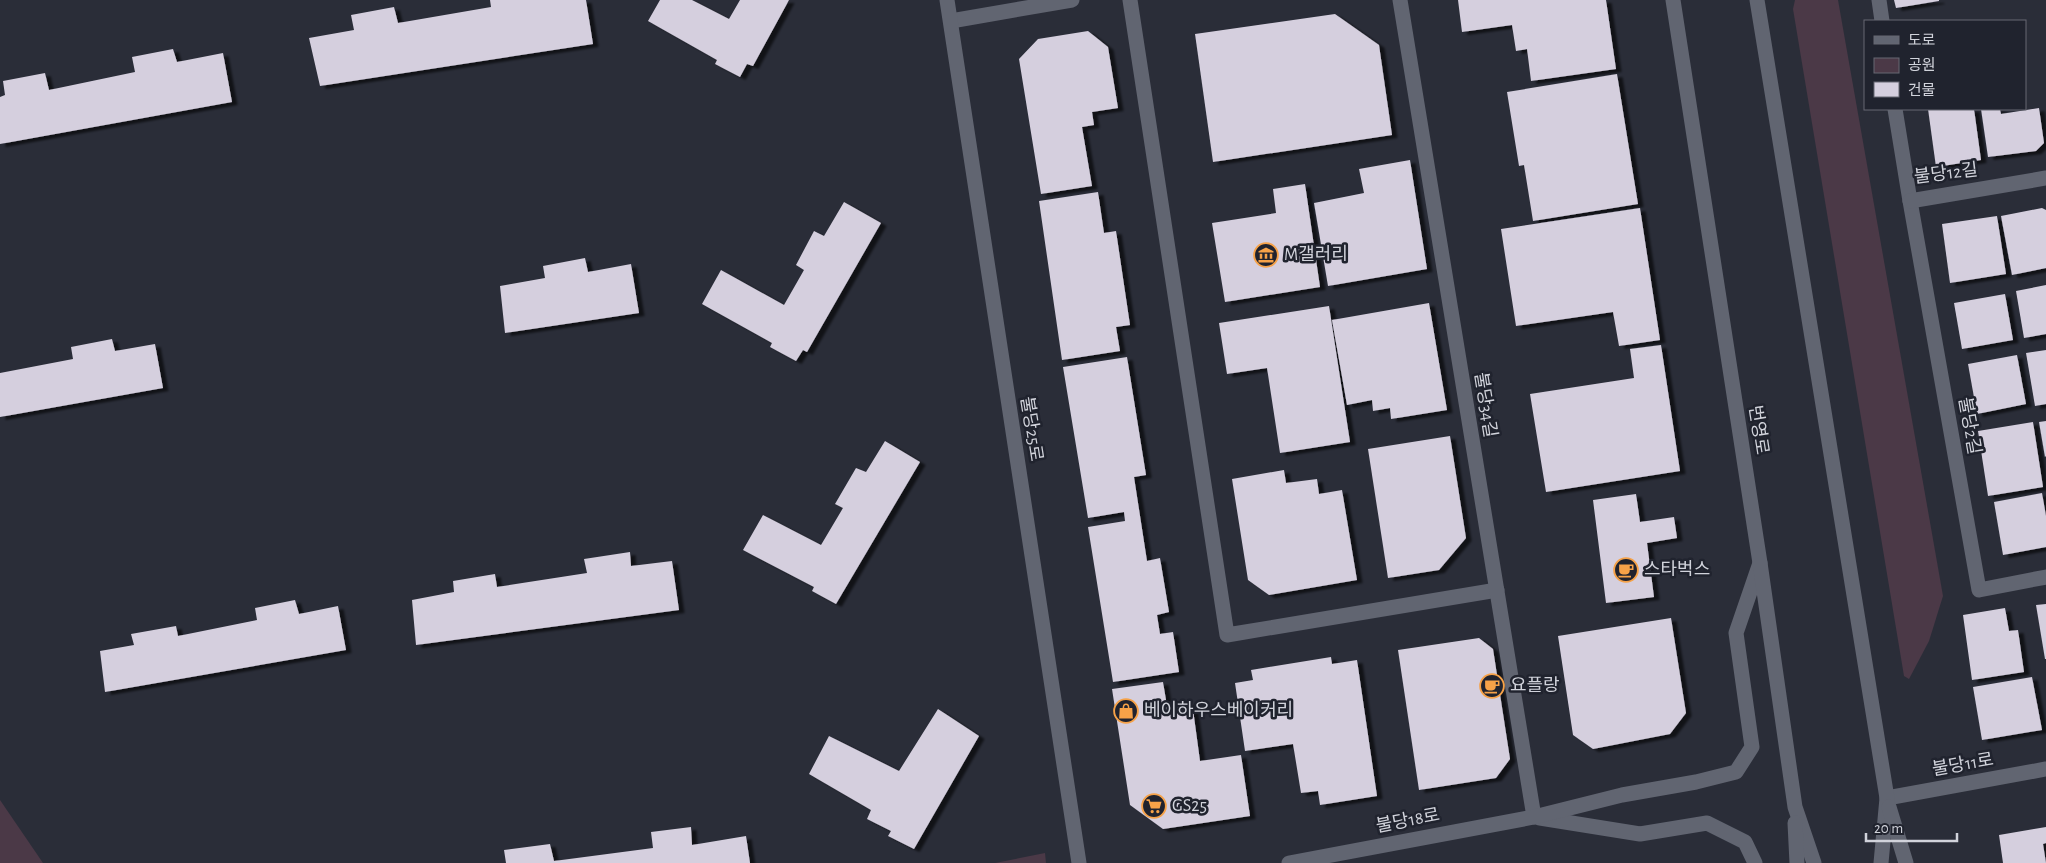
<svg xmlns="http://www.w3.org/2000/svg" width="2046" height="863" font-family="'Alegreya Sans','Noto Sans KR',sans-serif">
<defs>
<filter id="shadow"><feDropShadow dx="5.5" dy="3" stdDeviation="1" flood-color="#0009"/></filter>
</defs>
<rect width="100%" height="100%" fill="#2a2d38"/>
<!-- green -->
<g fill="#4b3947">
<path d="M1795 0H1838L1943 596 1929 641 1909 679 1904 676 1793 9Z"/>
<path d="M0 800 43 863H0Z"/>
<path d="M1045 853 1046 863H995Z"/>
</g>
<!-- building -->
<g fill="#d5cfde" filter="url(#shadow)">
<path d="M490 0H586L593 44 320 86 309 38 354 30 351 15 394 7 398 23 491 7Z"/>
<path d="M660 0H692L729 19 740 0H789L753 66 747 64 740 77 715 64 717 60 648 21Z"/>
<path d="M1458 0H1606L1616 69 1531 81 1527 49 1516 51 1512 25 1462 32Z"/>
<path d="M1894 0H1939V1L1896 8Z"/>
<path d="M1335 14 1379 45 1392 135 1213 162 1195 34Z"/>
<path d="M1088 31 1108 47 1118 108 1092 112 1094 125 1082 127 1092 186 1041 194 1019 59 1038 39Z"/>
<path d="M173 49 177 62 223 53 232 102 0 144V97L5 95 3 81 45 73 49 90 135 72 132 57Z"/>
<path d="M1617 74 1638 204 1533 221 1524 165 1519 166 1507 92Z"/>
<path d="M2039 108 2044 143 2036 151 1988 157 1981 109H2000L2001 114Z"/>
<path d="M1928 109H1974L1981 160 1936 167Z"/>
<path d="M1410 160 1427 269 1328 286 1314 203 1364 193 1359 169Z"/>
<path d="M1305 184 1320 287 1225 302 1212 223 1276 213 1273 189Z"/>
<path d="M1098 192 1104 233 1116 231 1130 325 1116 327 1120 351 1062 360 1039 201Z"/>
<path d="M844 202 881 223 807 352 803 350 796 361 770 347 772 343 702 304 721 270 784 305 804 270 796 265 814 231 824 236Z"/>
<path d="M1640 208 1660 340 1619 346 1613 312 1516 326 1501 229Z"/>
<path d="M2042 208 2046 210V268L2012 275 2001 216Z"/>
<path d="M1997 216 2006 274 1950 283 1942 224Z"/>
<path d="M585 258 588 272 631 264 639 313 505 333 500 286 545 278 543 266Z"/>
<path d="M2046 285V334L2024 338 2016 291Z"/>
<path d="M2005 294 2013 340 1962 349 1954 303Z"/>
<path d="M1429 303 1447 410 1391 419 1390 408 1373 411 1372 400 1347 405 1332 320Z"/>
<path d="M1329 306 1350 442 1280 453 1267 368 1227 374 1219 323Z"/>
<path d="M112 339 115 351 155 344 163 388 0 417V373L73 359 71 347Z"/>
<path d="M1661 345 1680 471 1546 492 1530 394 1634 378 1630 349Z"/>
<path d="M2046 350V404L2035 406 2026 353Z"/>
<path d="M2017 355 2026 404 1977 414 1968 364Z"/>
<path d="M1127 357 1146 475 1134 477 1147 561 1160 558 1169 612 1157 615 1160 634 1173 632 1179 672 1113 682 1088 527 1125 521 1124 512 1088 518 1063 367Z"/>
<path d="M2046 421V456L2045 457 2039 422Z"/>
<path d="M2033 422 2043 487 1988 496 1978 431Z"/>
<path d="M1450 436 1466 538 1439 570 1388 578 1368 449Z"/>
<path d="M885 441 920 462 836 604 812 591 814 587 743 550 763 515 821 545 843 508 835 504 856 468 866 472Z"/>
<path d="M1284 470 1286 483 1317 479 1319 494 1342 490 1357 580 1269 595 1248 580 1232 479Z"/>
<path d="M2042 493 2046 516V547L2003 555 1994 502Z"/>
<path d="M1636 494 1640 522 1674 517 1677 538 1647 543 1654 597 1606 603 1593 500Z"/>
<path d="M630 552 631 566 672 561 679 610 416 645 412 600 454 592 453 581 495 574 497 587 587 573 584 559Z"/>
<path d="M295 600 299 614 338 606 346 650 105 692 100 651 134 645 131 634 176 626 178 636 257 620 255 608Z"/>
<path d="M2046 604V659H2045L2036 605Z"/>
<path d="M2005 608 2009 631 2018 630 2024 672 1972 680 1963 615Z"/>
<path d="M1671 618 1686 713 1670 734 1593 749 1573 735 1558 636Z"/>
<path d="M1479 638 1493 649 1510 759 1496 778 1419 790 1398 650Z"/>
<path d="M1331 657 1332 664 1357 660 1377 796 1320 805 1318 791 1301 793 1293 744 1245 751 1235 683 1253 680 1251 670Z"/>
<path d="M2032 677 2042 730 1982 740 1973 687Z"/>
<path d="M1163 682 1167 706 1192 702 1200 761 1241 755 1250 816 1163 829 1130 805 1112 689Z"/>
<path d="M938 709 979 736 914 849 888 836 891 831 867 819 871 810 809 774 829 736 899 771Z"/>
<path d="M691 827 692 845 746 836 750 863H506L504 850 550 844 554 861 653 848 651 832Z"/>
<path d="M2046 827V843L2043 844 2046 863H2003L1999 835Z"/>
</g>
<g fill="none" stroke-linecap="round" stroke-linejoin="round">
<!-- street -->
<g stroke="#616571" stroke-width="15">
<path d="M1130 0 1227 635 1497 590"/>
<path d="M1400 0 1534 817"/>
<path d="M1879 0 1882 21"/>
<path d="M951 21 1072 0"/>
<path d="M1895 109 1910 201 1979 590 2046 577"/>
<path d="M1910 201 2046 178"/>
<path d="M1887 798 2046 769"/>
<path d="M1540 818 1640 834 1707 823 1745 842 1755 863"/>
<path d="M1289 863 1534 817 1622 795 1696 782 1736 772 1752 747 1736 633 1760 563"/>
</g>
<!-- secondary -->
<g stroke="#616571" stroke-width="15">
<path d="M947 0 1079 863"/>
<path d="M1673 0 1760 563 1795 807 1814 863"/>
<path d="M1757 0 1887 798 1881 863"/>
<path d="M1889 807 1906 863"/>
<path d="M1795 823 1797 863"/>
</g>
</g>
<!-- icons -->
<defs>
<g id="museum-ring" transform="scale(1.25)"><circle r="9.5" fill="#20232e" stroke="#f6a248" stroke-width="1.5"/><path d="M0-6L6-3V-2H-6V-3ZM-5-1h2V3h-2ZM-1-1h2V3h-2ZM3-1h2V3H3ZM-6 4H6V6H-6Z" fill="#f6a248"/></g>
<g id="cafe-ring" transform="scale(1.25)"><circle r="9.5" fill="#20232e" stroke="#f6a248" stroke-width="1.5"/><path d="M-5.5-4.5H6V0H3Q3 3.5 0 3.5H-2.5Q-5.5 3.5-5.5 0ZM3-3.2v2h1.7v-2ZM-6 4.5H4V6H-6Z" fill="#f6a248"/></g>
<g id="shop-ring" transform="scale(1.25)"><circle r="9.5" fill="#20232e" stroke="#f6a248" stroke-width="1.5"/><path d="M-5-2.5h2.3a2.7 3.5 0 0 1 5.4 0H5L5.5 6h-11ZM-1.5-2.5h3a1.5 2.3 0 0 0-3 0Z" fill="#f6a248"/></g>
<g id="supermarket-ring" transform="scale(1.25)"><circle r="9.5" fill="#20232e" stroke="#f6a248" stroke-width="1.5"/><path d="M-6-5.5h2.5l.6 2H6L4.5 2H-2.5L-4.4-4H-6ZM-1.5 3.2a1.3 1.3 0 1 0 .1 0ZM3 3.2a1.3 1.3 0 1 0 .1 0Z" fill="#f6a248"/></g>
</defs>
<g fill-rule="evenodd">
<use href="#museum-ring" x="1266" y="255"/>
<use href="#cafe-ring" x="1626" y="570"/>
<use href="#cafe-ring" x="1492" y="686"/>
<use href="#shop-ring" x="1126" y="711"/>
<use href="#supermarket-ring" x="1154" y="806"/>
</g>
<g text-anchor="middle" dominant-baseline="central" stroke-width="5" stroke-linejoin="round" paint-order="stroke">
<!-- street labels -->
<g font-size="18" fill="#d1d3db" stroke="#20232e">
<text transform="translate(1946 174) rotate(-7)">불당12길</text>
<text transform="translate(1485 405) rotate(81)">불당34길</text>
<text transform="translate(1969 426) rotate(80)">불당2길</text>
<text transform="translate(1031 429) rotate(81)">불당25로</text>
<text transform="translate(1758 430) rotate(81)">번영로</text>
<text transform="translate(1963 765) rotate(-10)">불당11로</text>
<text transform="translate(1408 821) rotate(-11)">불당18로</text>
</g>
<!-- poi labels -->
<g font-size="18" fill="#d1d3db" stroke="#20232e" text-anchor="start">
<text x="1284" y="255">M갤러리</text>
<text x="1644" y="570">스타벅스</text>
<text x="1510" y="686">요플랑</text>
<text x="1144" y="711">베이하우스베이커리</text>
<text x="1172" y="806">GS25</text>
</g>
</g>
<!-- legend -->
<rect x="1864" y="20" width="162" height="90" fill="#20232e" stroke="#676973"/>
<rect x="1874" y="36" width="25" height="8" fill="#616571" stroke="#676973"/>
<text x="1908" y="45" font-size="15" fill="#d1d3db">도로</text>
<rect x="1874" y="58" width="25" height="15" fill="#4b3947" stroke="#676973"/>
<text x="1908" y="70" font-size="15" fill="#d1d3db">공원</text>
<rect x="1874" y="82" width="25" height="15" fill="#d5cfde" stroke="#676973"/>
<text x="1908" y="95" font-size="15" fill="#d1d3db">건물</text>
<!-- scale -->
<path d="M1866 833v8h91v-8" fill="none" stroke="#d1d3db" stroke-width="2.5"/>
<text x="1874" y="833" font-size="15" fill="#d1d3db" stroke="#20232e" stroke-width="4" paint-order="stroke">20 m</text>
</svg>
